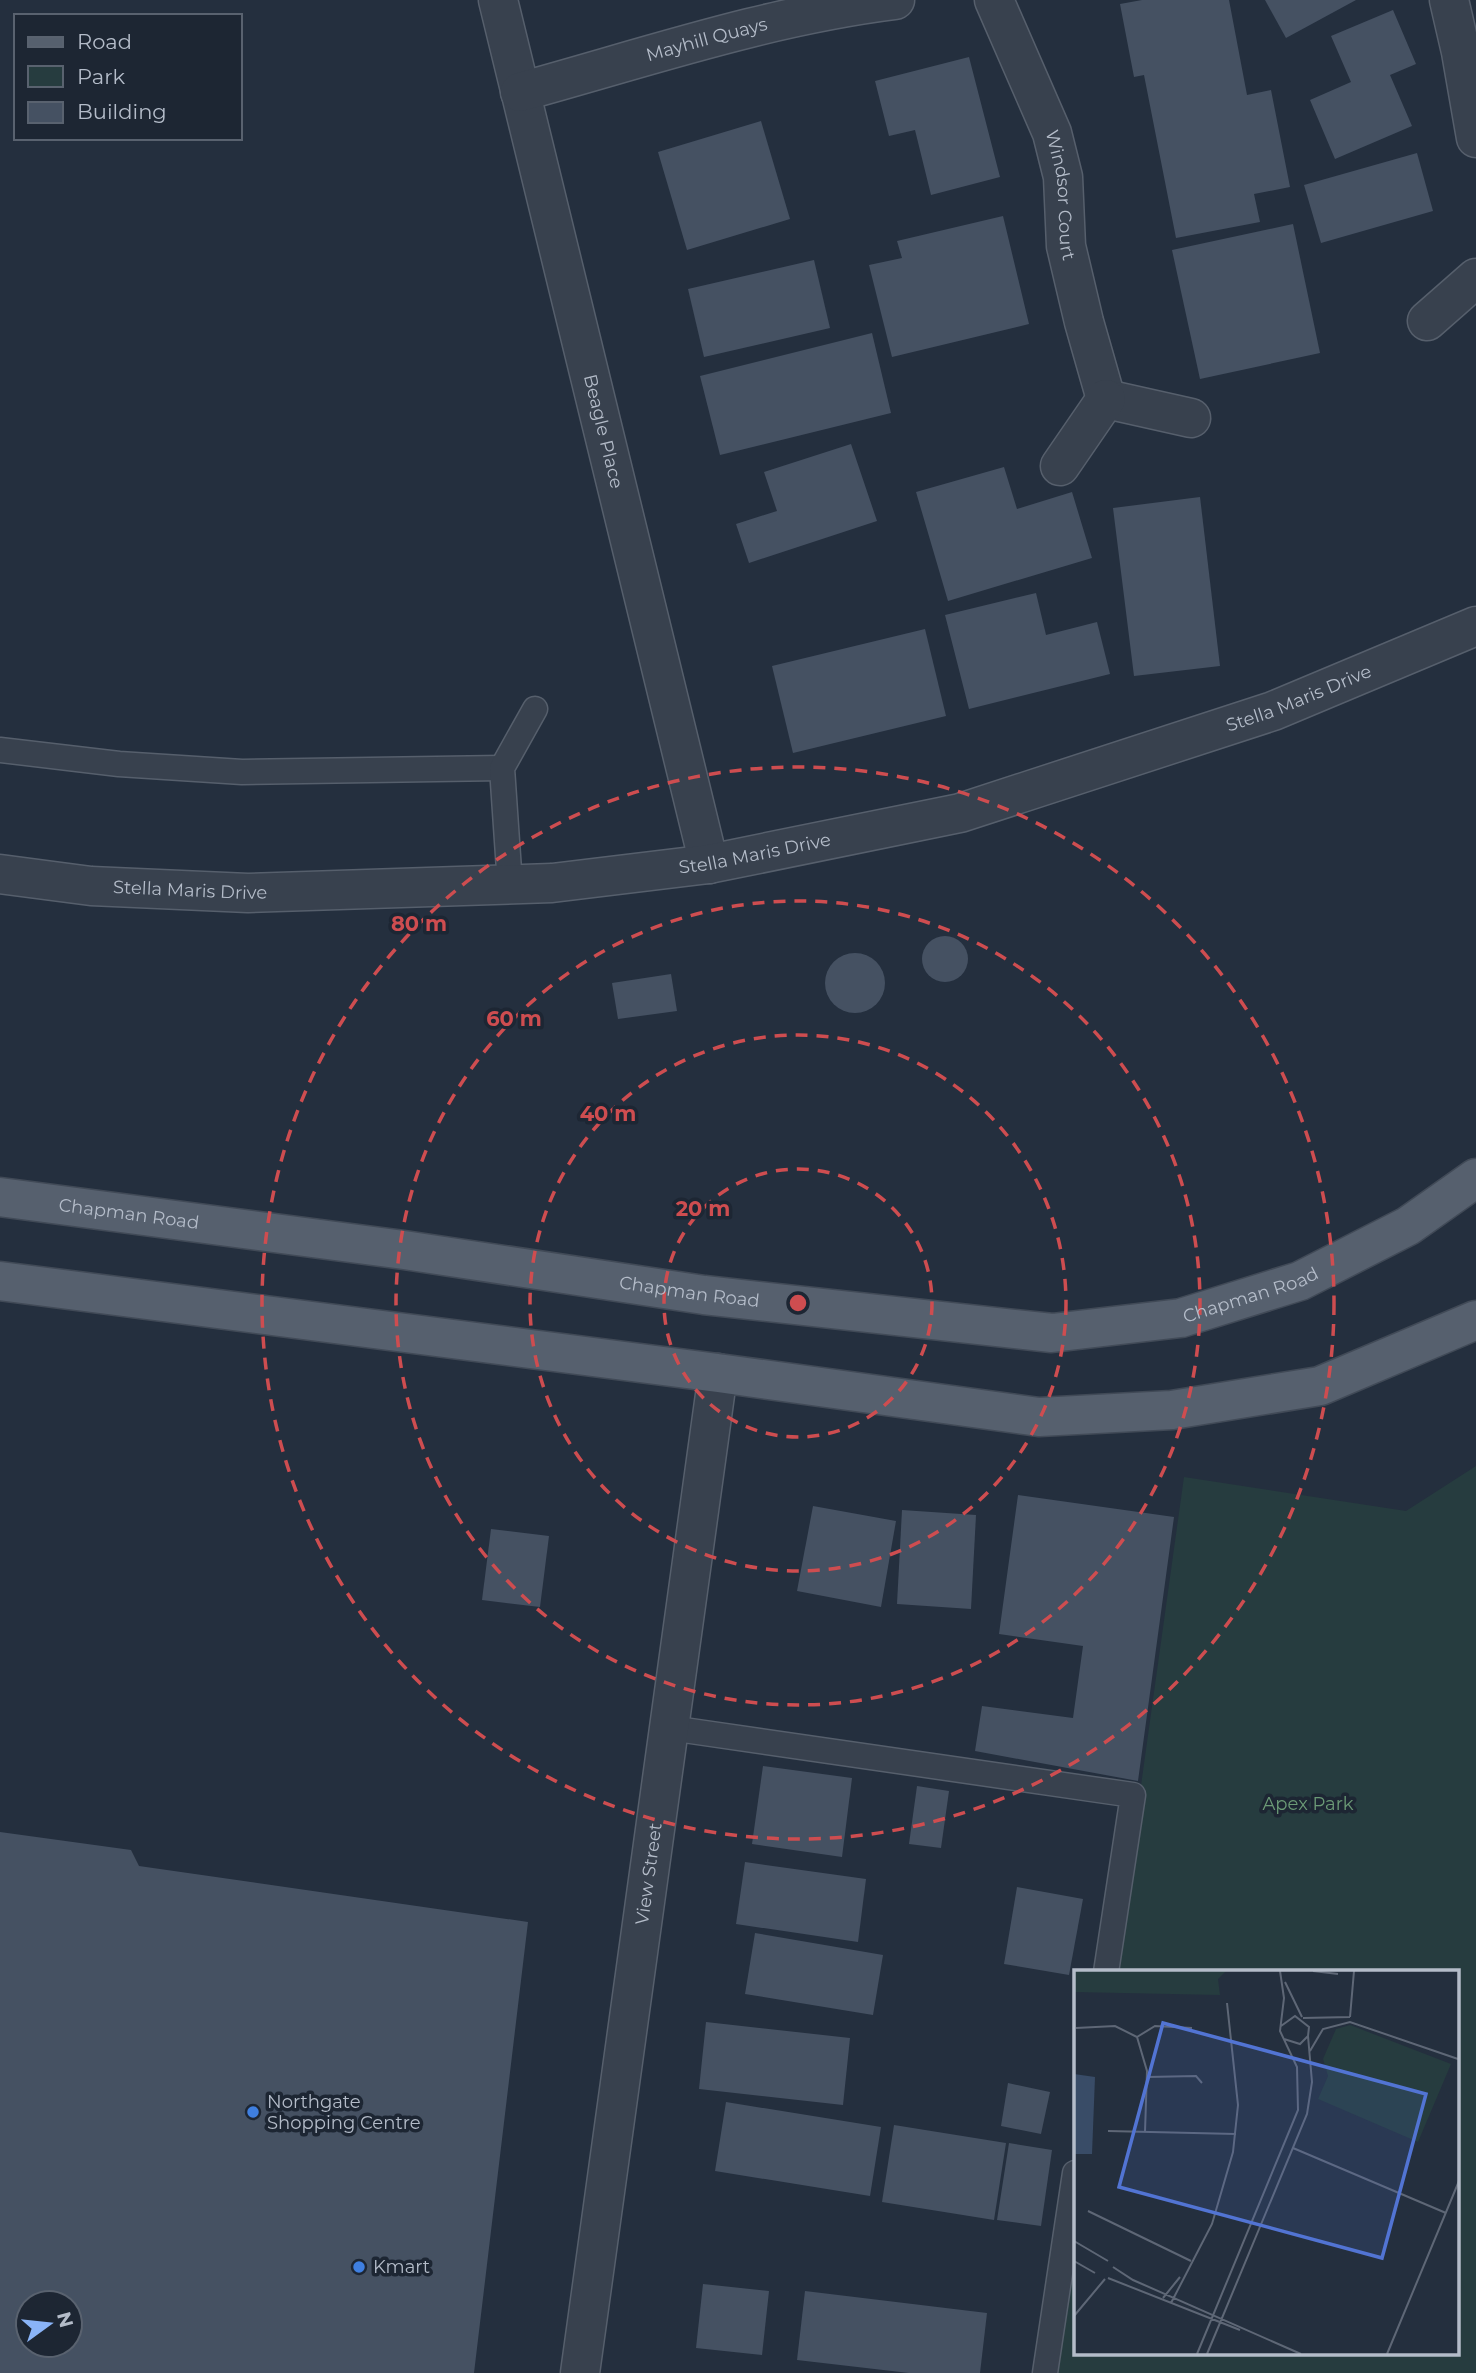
<svg xmlns="http://www.w3.org/2000/svg" width="1476" height="2373" font-family="Montserrat,sans-serif">
<rect width="100%" height="100%" fill="#242f3e"/>
<!-- green -->
<path fill="#263c3f" d="M1476 1466V2373H1058L1075 2252V2354H1457V1972H1115L1184 1477 1406 1511Z"/>
<!-- building -->
<g fill="#455162" fill-rule="evenodd">
<path d="M1142 0H1229L1247 95 1271 90 1290 187 1254 194 1260 222 1176 238 1144 75 1134 77 1120 4Z"/>
<path d="M1265 0H1356L1286 38Z"/>
<path d="M1393 10 1416 64 1390 75 1412 126 1335 159 1310 100 1351 82 1331 36Z"/>
<path d="M969 57 1000 177 931 195 915 130 889 136 875 81Z"/>
<path d="M761 121 790 219 687 250 658 152Z"/>
<path d="M1417 153 1433 211 1321 243 1304 185Z"/>
<path d="M1003 216 1029 324 892 357 869 265 902 258 897 241Z"/>
<path d="M1293 224 1320 353 1200 379 1172 250Z"/>
<path d="M814 260 830 328 704 357 688 289Z"/>
<path d="M872 333 891 413 720 455 700 376Z"/>
<path d="M851 444 877 521 749 563 736 524 777 511 764 472Z"/>
<path d="M1004 467 1017 509 1072 492 1092 558 948 601 916 492Z"/>
<path d="M1200 497 1220 666 1134 676 1113 508Z"/>
<path d="M1036 593 1046 635 1097 622 1110 674 969 709 945 615Z"/>
<path d="M925 629 946 716 793 753 772 666Z"/>
<circle cx="945" cy="959" r="23"/>
<circle cx="855" cy="983" r="30"/>
<path d="M671 974 677 1011 618 1019 612 983Z"/>
<path d="M1018 1495 1174 1517 1138 1781 975 1751 982 1706 1073 1718 1083 1646 999 1634Z"/>
<path d="M813 1506 896 1521 881 1607 797 1591Z"/>
<path d="M902 1510 976 1515 971 1609 897 1604Z"/>
<path d="M491 1529 549 1536 540 1607 482 1600Z"/>
<path d="M763 1766 852 1778 842 1857 752 1844Z"/>
<path d="M917 1786 949 1791 941 1848 909 1844Z"/>
<path d="M0 1832 131 1850 139 1866 528 1922 474 2373H0ZM28 2303H70V2345H28Z"/>
<path d="M745 1862 866 1879 858 1942 736 1924Z"/>
<path d="M1017 1887 1083 1899 1069 1975 1004 1964Z"/>
<path d="M755 1933 883 1955 873 2015 745 1994Z"/>
<path d="M706 2022 850 2038 843 2105 699 2089Z"/>
<path d="M1008 2083 1050 2092 1041 2134 1001 2126Z"/>
<path d="M726 2102 881 2127 870 2196 715 2171Z"/>
<path d="M894 2125 1006 2143 994 2220 882 2202Z"/>
<path d="M1009 2143 1052 2150 1041 2226 997 2220Z"/>
<path d="M703 2284 769 2291 762 2355 696 2348Z"/>
<path d="M805 2291 987 2313 980 2373H909L797 2360Z"/>
</g>
<g fill="none" stroke-linecap="round" stroke-linejoin="round">
<!-- service casing -->
<g stroke="#565f6c" stroke-width="27">
<g id="service">
<path d="M0 750 119 764 242 772 502 768"/>
<path d="M510 885 502 768 535 709"/>
<path d="M670 1728 1133 1795 1106 1972"/>
<path d="M1045 2373 1075 2173"/>
</g>
</g>
<!-- minor casing -->
<g stroke="#565f6c" stroke-width="41">
<g id="minor">
<path id="s1" d="M498 0 709 864"/>
<path id="s2" d="M994 0 1052 133 1063 177 1066 246 1084 322 1106 399"/>
<path d="M1449 0 1461 52 1476 138"/>
<path id="s3" d="M520 92C644 58 767 16 895 0"/>
<path d="M1427 321 1476 278"/>
<path d="M1106 399 1191 418"/>
<path d="M1060 466 1106 399"/>
<path id="s4" d="M0 874 91 886 248 893 552 883 709 864 960 813 1273 711 1476 626"/>
<path id="s5" d="M580 2373 718 1373"/>
</g>
</g>
<!-- primary casing -->
<g stroke="#414a57" stroke-width="41">
<g id="primary">
<path id="s6" d="M0 1197 404 1250 704 1295 1052 1333 1181 1318 1300 1281 1408 1226 1476 1178"/>
<path d="M0 1281 718 1373 1039 1417 1172 1410 1320 1386 1476 1320"/>
</g>
</g>
<!-- service -->
<use href="#service" stroke="#38414e" stroke-width="24"/>
<!-- minor -->
<use href="#minor" stroke="#38414e" stroke-width="38"/>
<!-- primary -->
<use href="#primary" stroke="#56606e" stroke-width="38"/>
</g>
<!-- distance rings -->
<g fill="none" stroke="#ce4d50" stroke-width="3.5" stroke-dasharray="12 9">
<circle cx="798" cy="1303" r="134"/>
<circle cx="798" cy="1303" r="268"/>
<circle cx="798" cy="1303" r="402"/>
<circle cx="798" cy="1303" r="536"/>
</g>
<!-- markers -->
<g fill="#3f7fe0" stroke="#1d2633" stroke-width="2.5">
<circle cx="253" cy="2112" r="7"/>
<circle cx="359" cy="2267" r="7"/>
</g>
<g text-anchor="middle" dominant-baseline="central" stroke-width="7" stroke-linejoin="round" paint-order="stroke">
<!-- street labels -->
<g font-size="18" fill="#b4bcc9" stroke="#1d2633">
<text stroke="none"><textPath href="#s3" startOffset="194">Mayhill Quays</textPath></text>
<text stroke="none"><textPath href="#s2" startOffset="208">Windsor Court</textPath></text>
<text stroke="none"><textPath href="#s1" startOffset="444">Beagle Place</textPath></text>
<text stroke="none"><textPath href="#s4" startOffset="1325">Stella Maris Drive</textPath></text>
<text stroke="none"><textPath href="#s4" startOffset="758">Stella Maris Drive</textPath></text>
<text stroke="none"><textPath href="#s4" startOffset="191">Stella Maris Drive</textPath></text>
<text stroke="none"><textPath href="#s6" startOffset="130">Chapman Road</textPath></text>
<text stroke="none"><textPath href="#s6" startOffset="696">Chapman Road</textPath></text>
<text stroke="none"><textPath href="#s6" startOffset="1264">Chapman Road</textPath></text>
<text stroke="none"><textPath href="#s5" startOffset="504">View Street</textPath></text>
</g>
<!-- park labels -->
<g font-size="18" fill="#6b9a76" stroke="#1d2633">
<text x="1308" y="1804">Apex Park</text>
</g>
<!-- poi labels -->
<g font-size="18" fill="#b4bcc9" stroke="#1d2633" text-anchor="start">
<text x="267" y="2102">Northgate<tspan x="267" dy="21">Shopping Centre</tspan></text>
<text x="373" y="2267">Kmart</text>
</g>
</g>
<!-- overview -->
<g transform="translate(1074 1970)">
<rect width="385" height="385" fill="#242f3e"/>
<path d="M0 1H152L144 9 146 25 0 22ZM276 55 377 94 344 172 244 129 254 106 249 89 262 59Z" fill="#263c3f"/>
<path d="M0 104 21 107 18 184H0Z" fill="#394c67"/>
<path fill="none" stroke="#5e6776" stroke-width="2" d="M239 1 264 4M211 12 228 47M276 47 280 1M229 48 276 47M207 56 221 46 235 57 234 66 226 74 210 69M2 58 41 56 63 67 73 101 71 162M63 67 81 56 118 58M236 81 249 59 276 52 384 89M73 107 122 106 128 113M34 161 162 164M219 178 372 243M14 241 117 291M0 271 34 291M0 291 21 303M39 297 59 310 227 384M34 308 166 360M89 328 106 307M97 333 138 254 159 182 164 135 153 33M0 346 31 309M123 384 224 140 223 97 206 61 210 28 206 1M133 384 233 144 238 112 234 66M313 384 385 211"/>
<path fill="#5274d3" fill-opacity="0.15" stroke="#5274d3" stroke-width="3.5" d="M89 53 352 124 308 288 45 217Z"/>
<rect width="385" height="385" fill="none" stroke="#b4bcc9" stroke-width="3.5"/>
</g>
<circle cx="798" cy="1303" r="10" fill="#ce4d50" stroke="#1d2633" stroke-width="3.5"/>
<g font-size="21" text-anchor="middle" font-weight="bold" fill="#ce4d50" stroke="#1d2633" stroke-width="7" stroke-linejoin="round" paint-order="stroke">
<text x="419" y="931">80 m</text>
<text x="514" y="1026">60 m</text>
<text x="608" y="1121">40 m</text>
<text x="703" y="1216">20 m</text>
</g>
<!-- legend -->
<rect x="14" y="14" width="228" height="126" fill="#1d2633" stroke="#59626f" stroke-width="2"/>
<rect x="28" y="37" width="35" height="10" fill="#56606e" stroke="#59626f" stroke-width="2"/>
<text x="77" y="49" font-size="21" fill="#b4bcc9">Road</text>
<rect x="28" y="66" width="35" height="21" fill="#263c3f" stroke="#59626f" stroke-width="2"/>
<text x="77" y="84" font-size="21" fill="#b4bcc9">Park</text>
<rect x="28" y="102" width="35" height="21" fill="#455162" stroke="#59626f" stroke-width="2"/>
<text x="77" y="119" font-size="21" fill="#b4bcc9">Building</text>
<!-- north arrow -->
<g transform="translate(49 2324) rotate(75)"><circle r="33" fill="#1d2633" stroke="#59626f" stroke-width="2"/>
<path d="M0-5L12 26L0 18L-12 26Z" fill="#8ab4f8"/>
<text y="-10" font-size="19" font-weight="bold" text-anchor="middle" fill="#b4bcc9">N</text>
</g>
</svg>
